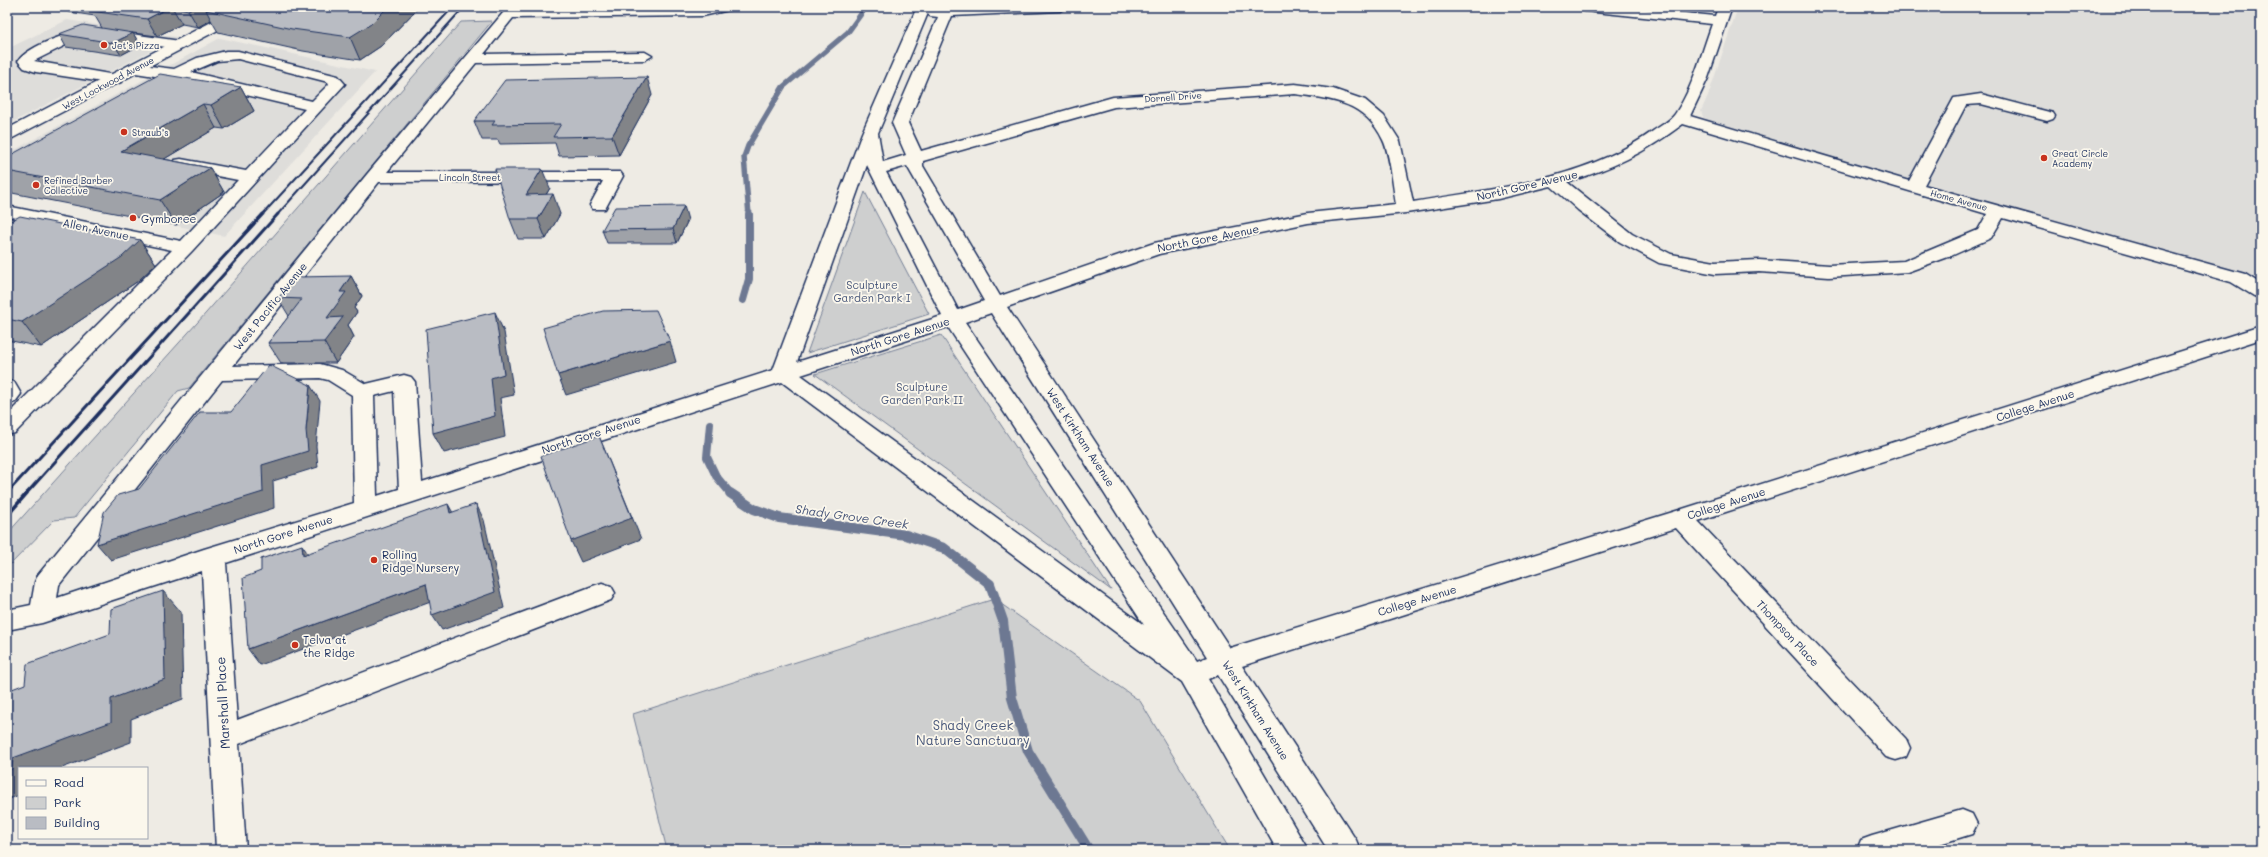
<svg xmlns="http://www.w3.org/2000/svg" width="2268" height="857" font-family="Mali,sans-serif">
<rect width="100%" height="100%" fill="#eeebe4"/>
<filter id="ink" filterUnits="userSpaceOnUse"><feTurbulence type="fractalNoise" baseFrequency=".025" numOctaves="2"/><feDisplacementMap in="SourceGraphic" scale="8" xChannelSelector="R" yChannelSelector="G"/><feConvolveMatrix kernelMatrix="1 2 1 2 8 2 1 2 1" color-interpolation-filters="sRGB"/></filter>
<g filter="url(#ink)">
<!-- built -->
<g fill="#deddda">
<path d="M1738 7H2261V282L2253 278 1943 192 1713 123 1703 117 1701 111 1709 93Z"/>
<path d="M67 20 177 37 7 125V49Z"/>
<path d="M220 38 375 72 224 236 7 189V154Z"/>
</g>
<!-- green -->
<g fill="#cecfcf" stroke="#747f96">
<path d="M492 21 189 388 178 391 74 518 54 520 7 568V534L206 313 461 22Z"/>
<path d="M865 192 929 314 807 353Z"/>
<path d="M941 335 1111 590 815 374Z"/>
<path d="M994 599 1140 701 1230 850H667L633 714Z"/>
</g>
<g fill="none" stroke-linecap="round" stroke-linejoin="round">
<!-- stream-far2 -->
<path stroke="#6d7892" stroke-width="5.5" d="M749 215 744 157 748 146 783 87 848 32 866 7"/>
<!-- stream-far1 -->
<g stroke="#6d7892" stroke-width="8">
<path d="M743 300 749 279V214"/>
<path d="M710 424 707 457 716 476 731 494"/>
</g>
<!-- stream -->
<path stroke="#6d7892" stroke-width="10" d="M730 493 754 509 779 518 906 535 944 548 990 584 1003 621 1012 698 1028 751 1089 850"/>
<!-- minor casing -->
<g stroke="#1b2f5e" stroke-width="3">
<g id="minor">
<path d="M508 7H522L520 10 731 7 729 10 703 16 513 18 484 54 645 52 652 56 645 60 476 63 387 172H620L623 176 605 209H593L590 205 603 181 379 182 233 366 320 364 342 370 366 384 404 375 411 377 415 382 422 482 773 370 862 133 917 7H931L929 11 942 7H1067L1060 11 952 16 908 123 921 151 1113 97 1295 84 1333 89 1365 100 1384 116 1400 141 1413 202C1494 189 1585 180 1653 131 1660 126 1670 121 1675 114 1693 88 1701 54 1712 24L1585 11 1578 7H1625L1715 16 1718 7H1732L1708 78 1690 116 1909 181 1954 98 1981 94 2053 113 2055 116 2053 119 2047 121 1981 104 1966 105 1924 185 2245 274 2261 284V298L2254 296 2231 282 2003 218 1991 238 1951 256 1907 272 1829 277 1759 272 1715 274 1659 263 1620 242 1578 210 1551 186 1498 199 1406 213 1308 223 1159 254 1007 307 1230 648 1673 512 2261 326V339L1698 521 1906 739 1910 748 1906 757 1896 760 1886 757 1676 528 1242 666 1356 840 1360 850H1328L1218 675 1208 679 1308 850H1277L1182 682 782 382 226 563 237 720 593 586 602 583 611 586 615 593 611 600 239 744 246 850H216L202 571 42 623 7 630V610L31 605 35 582 38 575 368 173ZM928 13 930 16 938 17 892 123 906 155 883 162 878 133ZM1295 94C1333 99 1365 102 1383 140 1390 154 1393 187 1396 204L1308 213 1154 243 1000 296 923 166V161L1114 107ZM1683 124 1987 214 1978 230 1904 261 1829 265 1759 260 1715 262 1671 254 1632 234 1567 182C1614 168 1644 153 1683 124ZM867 165 942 316 797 362ZM907 166 984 301 958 310 886 172ZM991 313 1207 657 1197 661 965 322ZM948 327 1144 625 801 375ZM320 378 328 380 352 395 354 503 204 549 57 598 59 585 222 380ZM394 391 399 489 377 496 374 396Z"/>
<path d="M90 28 180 41 187 45 180 49 90 36 74 41 34 61 121 76 124 79 121 82 116 84 36 72 24 68 18 61C29 45 71 32 90 28Z"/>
<path d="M226 51H238L338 76 345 84 192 251 15 433 7 435V415L172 250 7 216V206L181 241 238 180 175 168 173 164 175 160 181 159 246 171 305 109 179 79 147 96 142 94 139 91 161 77 129 72 126 69 129 66 134 64 174 69 197 58ZM238 59 328 82 329 84 312 101 191 72 217 61Z"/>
<path d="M7 380 14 382 21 394 15 402 7 404Z"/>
<path d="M1962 810 1972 814 1977 824 1972 834 1920 850H1857L1861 840 1872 836Z"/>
</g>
</g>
<!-- major casing -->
<g stroke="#1b2f5e" stroke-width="3">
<path id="major" d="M240 7H258L256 10 7 141V129Z"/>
</g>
<!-- minor -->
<use href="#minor" fill="#fbf7ec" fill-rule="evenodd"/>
<!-- major -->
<use href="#major" fill="#fbf7ec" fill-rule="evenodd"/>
<!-- rail-far2 -->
<g stroke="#1b2f5e" stroke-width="2">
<path d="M262 215 453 7"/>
<path d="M277 215 464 7"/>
</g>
<!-- rail-far1 -->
<g stroke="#1b2f5e" stroke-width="3">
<path d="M7 493 263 214"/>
<path d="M26 494 278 214"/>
</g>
<!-- rail -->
<path stroke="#1b2f5e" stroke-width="3.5" d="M7 516 27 493"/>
</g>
<!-- wall -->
<g fill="#9fa2a8" stroke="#1b2f5e">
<path d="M64 7H419L381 46 360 60 303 51 218 32 211 20 198 27 182 24 157 36 133 33 140 45 121 55 66 47 59 34 102 28 95 16 68 12Z"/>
<path d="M241 87 254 111 224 129 216 128 164 159 210 168 224 192 176 225 7 192V157Z"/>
<path d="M652 95 619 155 559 156 555 143 500 144 498 140H482L474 121Z"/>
<path d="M550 188 546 195 560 214 546 239H518L510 219Z"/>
<path d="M688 220 677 243H607L602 230Z"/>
<path d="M7 223 140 240 156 264 138 281 41 347 7 340Z"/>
<path d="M351 276 362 296 354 308 357 312 348 325 354 337 336 363H281L268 343 289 316 278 298Z"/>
</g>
<!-- shaded-wall -->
<g fill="#828488" stroke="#1b2f5e">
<path d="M170 7H172L182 24 157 36 147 19Z"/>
<path d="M194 7H237L206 10 211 20 198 27 188 10Z"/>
<path d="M388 7H419L381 46 360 60 350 37Z"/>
<path d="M133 33 140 45 121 55 113 43Z"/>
<path d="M647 77 652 95 619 155 612 136Z"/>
<path d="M241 87 254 111 224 129 211 105Z"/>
<path d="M203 104 216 128 136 176 121 151Z"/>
<path d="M210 168 224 192 176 225 160 200Z"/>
<path d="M542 169 550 188 534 214 526 195Z"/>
<path d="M553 194 560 214 546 239 538 219Z"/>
<path d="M684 206 688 220 677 243 673 229Z"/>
<path d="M140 240 156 264 138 281 41 347 22 322Z"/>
<path d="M351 276 362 296 354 308 357 312 348 325 354 337 336 363 324 342 327 318 340 292Z"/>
<path d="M495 312 504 332 514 395 500 398 505 437 444 453 433 433 491 378Z"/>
<path d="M670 341 676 362 566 395 558 375Z"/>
<path d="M310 385 320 401 316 446 318 467 273 481 274 508 111 560 97 544 262 465 306 430Z"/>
<path d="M599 436 641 539 581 562 571 541Z"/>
<path d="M448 504 457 520 450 513Z"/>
<path d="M476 504 484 520 504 608 442 630 432 615Z"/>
<path d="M302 545 313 561 303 555Z"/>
<path d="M426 584 436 600 260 665 248 649Z"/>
<path d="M163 591 181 612 183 699 131 719V742L62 768H19V795L7 800V771L13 758 111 699Z"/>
</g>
<!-- building -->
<g fill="#b9bcc3" stroke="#1b2f5e">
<path d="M99 7H170L147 19 91 11Z"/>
<path d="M175 7H194L188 10Z"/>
<path d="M210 7H388L371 24 350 37 292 29 206 10Z"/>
<path d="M83 25 133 33 113 43 59 34Z"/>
<path d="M160 74 241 87 211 105 203 104 121 151 210 168 160 200 7 171V157Z"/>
<path d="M647 77 612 136 553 137 561 124 492 125 495 121H474L505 80Z"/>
<path d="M495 169H542L526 195 553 194 538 219H510Z"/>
<path d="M684 206 673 229 602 230 615 207Z"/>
<path d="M20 216 140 240 122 257 22 322 7 319V223Z"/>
<path d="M351 276 340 292H346L327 318 343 317 324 342 268 343 302 299 278 298 297 277Z"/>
<path d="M656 310 670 341 558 375 543 328 603 311Z"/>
<path d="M495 312 504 374 491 378 495 416 433 433 426 329Z"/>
<path d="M269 365 310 385 306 430 308 451 262 465 263 492 97 544 104 512 118 495 139 489 200 412H231Z"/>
<path d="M599 436 632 518 571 541 541 456Z"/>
<path d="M448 504 450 513 476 504 495 592 432 615 426 584 248 649 243 578 261 571V559L302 545 303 555Z"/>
<path d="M163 591 165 679 111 699V722L13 758 12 769 7 771V691L25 684 27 664 110 634 111 609Z"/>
</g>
</g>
<!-- markers -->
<g fill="#c8321e" stroke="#fbf7ec" stroke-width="1.5">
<circle cx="104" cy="45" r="4"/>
<circle cx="124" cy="132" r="4"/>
<circle cx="2044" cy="158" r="4"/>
<circle cx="36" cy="185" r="4"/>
<circle cx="133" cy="218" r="4"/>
<circle cx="374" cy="560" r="4"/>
<circle cx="295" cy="645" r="4"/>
</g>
<g text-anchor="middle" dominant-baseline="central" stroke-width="3.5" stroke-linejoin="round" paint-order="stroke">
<!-- far-poi labels -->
<g font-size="9" fill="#1b2f5e" stroke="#fbf7ec" text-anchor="start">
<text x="112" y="45">Jet's Pizza</text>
<text x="132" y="132">Straub’s</text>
<text x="2052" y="153">Great Circle<tspan x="2052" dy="10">Academy</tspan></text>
<text x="44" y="180">Refined Barber<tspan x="44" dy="10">Collective</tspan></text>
</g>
<!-- far-street labels -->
<g font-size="9" fill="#1b2f5e" stroke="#fbf7ec">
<text transform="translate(108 83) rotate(-28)">West Lockwood Avenue</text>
<text transform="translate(1173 97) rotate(-4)">Dornell Drive</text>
<text x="470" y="177">Lincoln Street</text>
<text transform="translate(1959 200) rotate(15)">Home Avenue</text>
</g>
<!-- street labels -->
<g font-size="11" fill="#1b2f5e" stroke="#fbf7ec">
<text transform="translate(1527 185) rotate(-13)">North Gore Avenue</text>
<text transform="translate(96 229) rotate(12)">Allen Avenue</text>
<text transform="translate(1208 238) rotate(-11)">North Gore Avenue</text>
<text transform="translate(270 306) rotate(-51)">West Pacific Avenue</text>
<text transform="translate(900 336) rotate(-18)">North Gore Avenue</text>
<text transform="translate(2035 405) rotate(-18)">College Avenue</text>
<text transform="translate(591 434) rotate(-18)">North Gore Avenue</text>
<text transform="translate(1081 437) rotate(57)">West Kirkham Avenue</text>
<text transform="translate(1726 503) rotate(-18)">College Avenue</text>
<text transform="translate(283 534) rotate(-18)">North Gore Avenue</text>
<text transform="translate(1417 600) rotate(-17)">College Avenue</text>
<text transform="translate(1788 633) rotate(47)">Thompson Place</text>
<text transform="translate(1256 710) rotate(58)">West Kirkham Avenue</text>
</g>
<!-- poi labels -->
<g font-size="11" fill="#1b2f5e" stroke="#fbf7ec" text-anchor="start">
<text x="141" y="218">Gymboree</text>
<text x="382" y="554">Rolling<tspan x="382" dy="13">Ridge Nursery</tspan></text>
<text x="303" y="639">Telva at<tspan x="303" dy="13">the Ridge</tspan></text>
</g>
<!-- park labels -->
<g font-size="11" fill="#48577a" stroke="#fbf7ec">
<text x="872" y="284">Sculpture<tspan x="872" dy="13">Garden Park I</tspan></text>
<text x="922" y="386">Sculpture<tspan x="922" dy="13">Garden Park II</tspan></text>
</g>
<!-- water labels -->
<g font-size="12" font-style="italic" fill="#445378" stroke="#fbf7ec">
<text transform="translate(852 516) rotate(8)">Shady Grove Creek</text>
</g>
<!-- near-street labels -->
<g font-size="13" fill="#1b2f5e" stroke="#fbf7ec">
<text transform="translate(222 703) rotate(-93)">Marshall Place</text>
</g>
<!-- near-park labels -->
<g font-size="13" fill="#48577a" stroke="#fbf7ec">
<text x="973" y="724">Shady Creek<tspan x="973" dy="15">Nature Sanctuary</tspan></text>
</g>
</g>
<!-- margin -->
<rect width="2268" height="857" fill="none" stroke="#fbf7ec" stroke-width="24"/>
<rect x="12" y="12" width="2244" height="833" fill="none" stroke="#1b2f5e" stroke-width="1.5" filter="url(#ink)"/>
<!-- legend -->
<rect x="18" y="767" width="130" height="72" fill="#fbf7ec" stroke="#a1a7b3"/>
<rect x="26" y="780" width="20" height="6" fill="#fbf7ec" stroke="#a1a7b3"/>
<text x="54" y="787" font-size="12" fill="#1b2f5e">Road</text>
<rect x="26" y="797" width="20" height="12" fill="#cecfcf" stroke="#a1a7b3"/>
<text x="54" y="807" font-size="12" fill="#1b2f5e">Park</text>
<rect x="26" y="817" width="20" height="12" fill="#b9bcc3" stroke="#a1a7b3"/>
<text x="54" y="827" font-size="12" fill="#1b2f5e">Building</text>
</svg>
